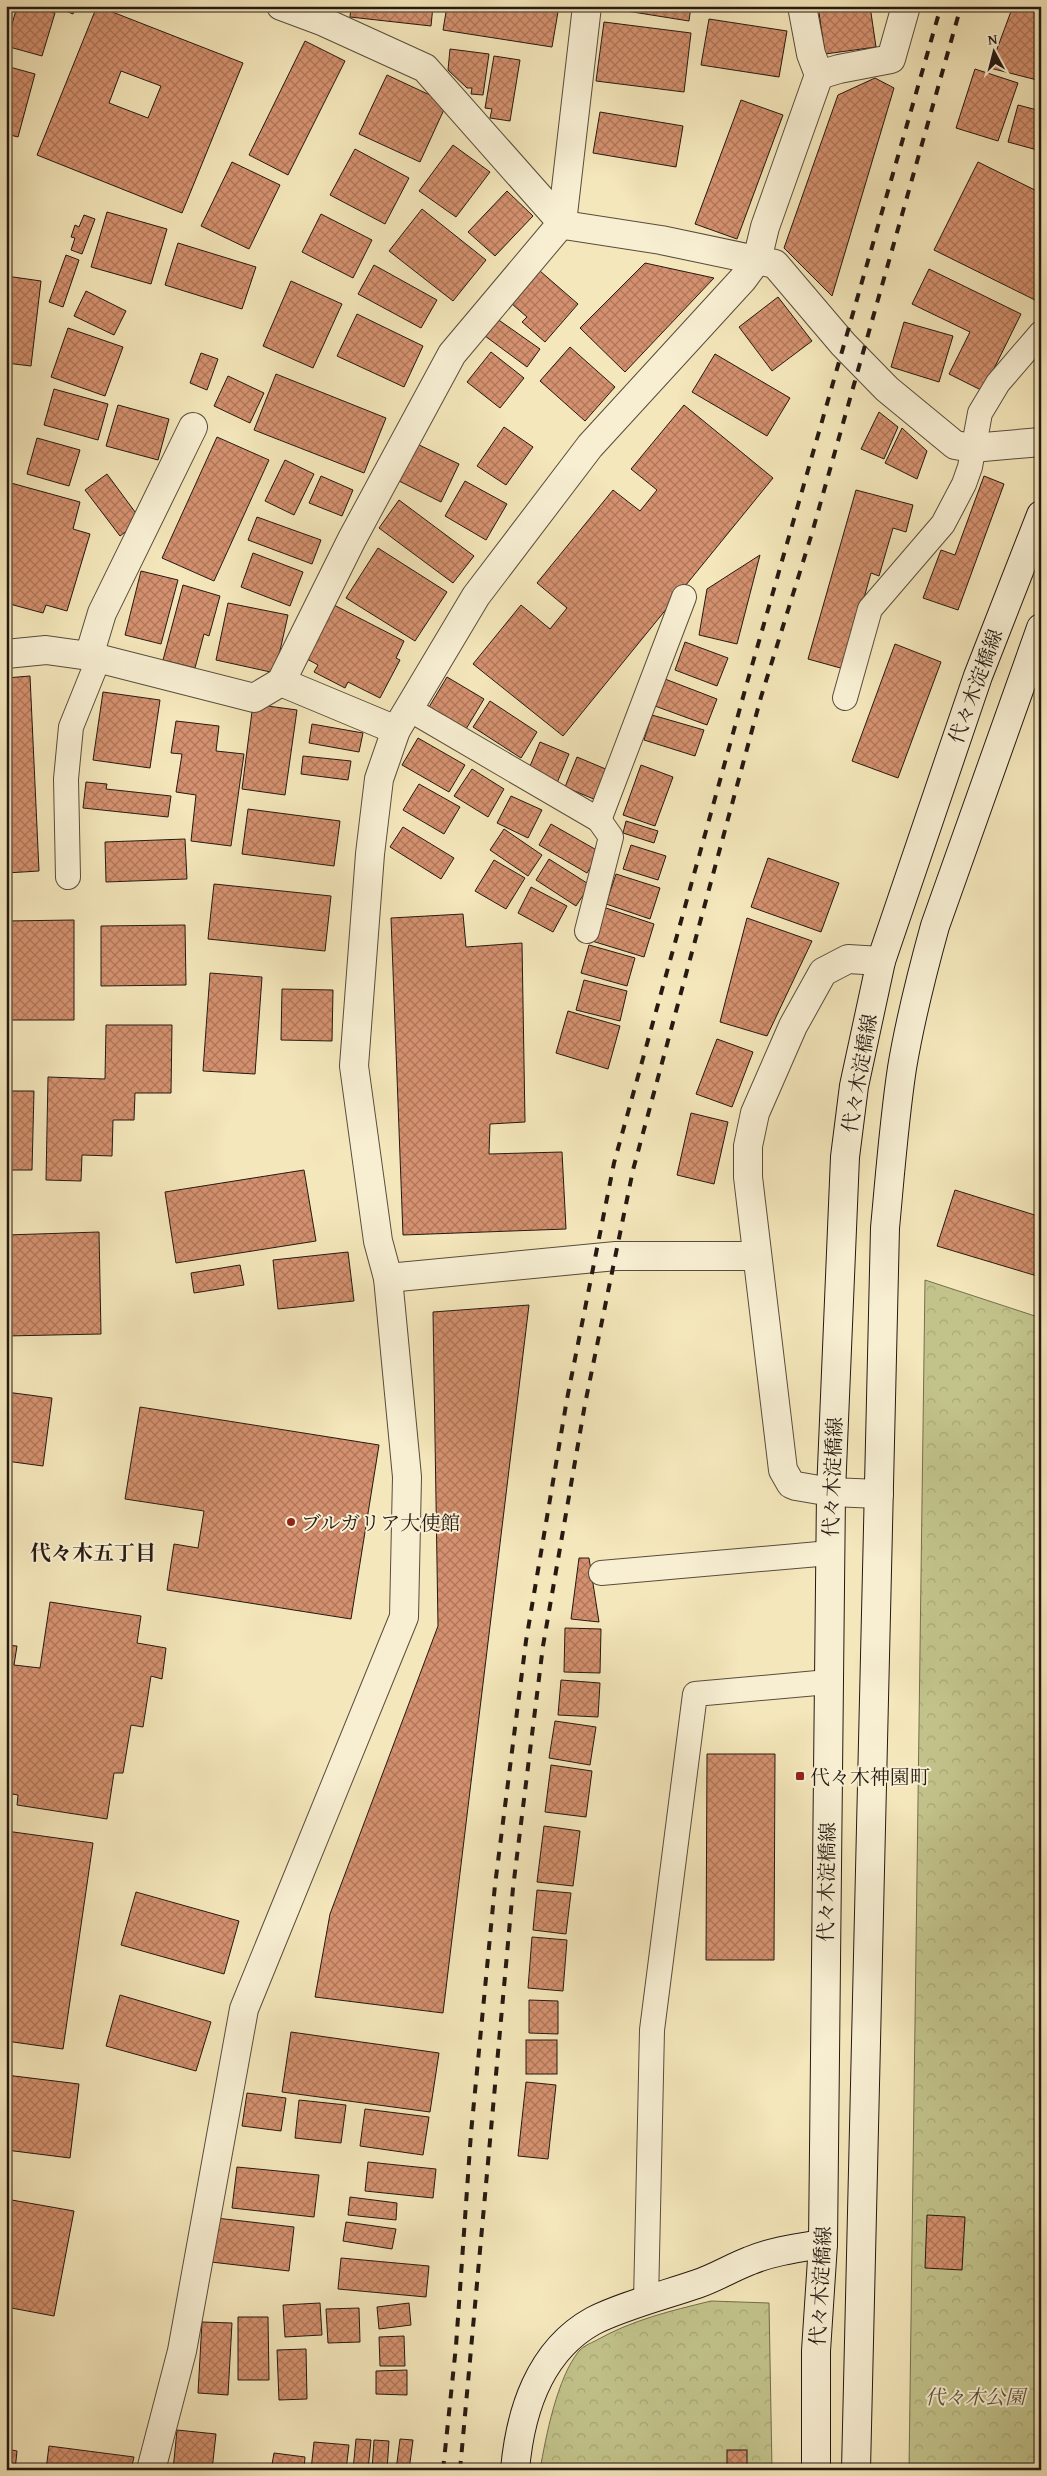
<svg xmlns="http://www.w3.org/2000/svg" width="1047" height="2476" font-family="'Gentium Book Plus','Noto Serif JP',serif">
<defs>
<pattern id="park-crowns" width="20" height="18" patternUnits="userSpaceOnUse" patternTransform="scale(1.25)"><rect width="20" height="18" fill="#c2c38b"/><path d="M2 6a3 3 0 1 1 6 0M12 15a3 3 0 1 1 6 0" fill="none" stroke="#a7a777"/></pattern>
<pattern id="building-cross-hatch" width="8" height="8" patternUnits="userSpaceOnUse" patternTransform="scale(1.25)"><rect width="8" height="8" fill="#d5916f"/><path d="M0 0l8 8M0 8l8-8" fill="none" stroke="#ad765a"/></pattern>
</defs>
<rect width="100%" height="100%" fill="#f4e7bb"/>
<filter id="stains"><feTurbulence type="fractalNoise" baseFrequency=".004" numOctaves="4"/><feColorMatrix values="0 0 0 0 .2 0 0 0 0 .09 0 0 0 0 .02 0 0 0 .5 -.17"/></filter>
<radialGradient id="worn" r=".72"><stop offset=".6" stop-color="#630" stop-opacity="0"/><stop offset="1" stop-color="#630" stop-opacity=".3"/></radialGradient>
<!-- park -->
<g fill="url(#park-crowns)" stroke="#746e4e">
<path d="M925 1280 1041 1318V2470H909Z"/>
<path d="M711 2301 769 2303 772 2470H540C546 2436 557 2378 579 2351 583 2346 591 2343 595 2341 632 2320 670 2311 711 2301Z"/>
</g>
<!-- building -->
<g fill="url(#building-cross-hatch)" stroke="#251912" fill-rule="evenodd">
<path d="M17 6H31L55 13 42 56 6 46Z"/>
<path d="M54 6H76L73 14Z"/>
<path d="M97 6 243 63 182 213 37 155ZM121 71 161 86 148 118 109 103Z"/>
<path d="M351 6H433L431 26 350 17Z"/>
<path d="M447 6H559L552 47 443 30Z"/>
<path d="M615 6H691L689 21 614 9Z"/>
<path d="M818 6H870L876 47 825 54Z"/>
<path d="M1013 6H1041V81L990 68Z"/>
<path d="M709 19 787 31 779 77 701 65Z"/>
<path d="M604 22 691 33 684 92 596 81Z"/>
<path d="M305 41 345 61 288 175 249 155Z"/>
<path d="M450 49 489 54 483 95 471 94 472 88H467L448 70Z"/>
<path d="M494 56 520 60 510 121 490 118 492 109 485 108Z"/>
<path d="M6 66 35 74 18 137 6 134Z"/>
<path d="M975 69 1018 83 998 141 956 128Z"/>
<path d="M387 75 447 103 420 162 359 134Z"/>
<path d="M875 78 894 88 832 296 784 248 838 95Z"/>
<path d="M741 100 783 115 737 239 695 224Z"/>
<path d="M1018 105 1041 111V151L1008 142Z"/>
<path d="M600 112 683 126 676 167 593 153Z"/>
<path d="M453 145 490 172 456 217 419 191Z"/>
<path d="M355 149 409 178 385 224 330 195Z"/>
<path d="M232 162 280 185 249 249 201 226Z"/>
<path d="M978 162 1041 193V303L934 250Z"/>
<path d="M507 191 533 216 495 256 468 232Z"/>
<path d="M422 209 486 260 453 301 389 251Z"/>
<path d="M107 212 167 229 151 284 91 267Z"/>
<path d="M321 214 372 240 353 278 302 252Z"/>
<path d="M84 215 95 219 82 254 71 250 75 238 71 237 75 225 79 227Z"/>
<path d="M178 243 256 267 242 309 165 285Z"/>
<path d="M66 255 79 260 63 307 49 302Z"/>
<path d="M645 263 714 278 625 372 580 328Z"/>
<path d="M374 265 437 300 421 328 358 294Z"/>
<path d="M929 269 1021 314 983 391 949 374 970 332 912 304Z"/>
<path d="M540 271 578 304 545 342 522 322 527 317 512 304Z"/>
<path d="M6 276 41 281 31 366 6 363Z"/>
<path d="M291 281 342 304 313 368 263 346Z"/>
<path d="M86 291 126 311 114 335 74 316Z"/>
<path d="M778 297 812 341 772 371 739 327Z"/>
<path d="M357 314 423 346 404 387 337 356Z"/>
<path d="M493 316 540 349 527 367 481 333Z"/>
<path d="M904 322 953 336 939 382 891 367Z"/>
<path d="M68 328 123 347 105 396 51 377Z"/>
<path d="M570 347 615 387 585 421 540 381Z"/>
<path d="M491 352 524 378 500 408 467 382Z"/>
<path d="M201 353 218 359 207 390 190 383Z"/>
<path d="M715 354 790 398 767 436 692 392Z"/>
<path d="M276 374 386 418 364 473 254 430Z"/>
<path d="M228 376 264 393 250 423 214 406Z"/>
<path d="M54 389 108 404 98 440 44 425Z"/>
<path d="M118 405 169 419 158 460 106 446Z"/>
<path d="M684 405 773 478 563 736 473 664 521 605 550 629 567 608 537 583 613 490 640 511 657 490 631 469Z"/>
<path d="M879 412 898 427 884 459 861 449Z"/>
<path d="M504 427 533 447 506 485 477 466Z"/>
<path d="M902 428 927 451 917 479 885 463Z"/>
<path d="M217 437 269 460 214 581 162 558Z"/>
<path d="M37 438 80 450 69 486 27 474Z"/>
<path d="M417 444 459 464 441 502 399 481Z"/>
<path d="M285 460 314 474 294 515 265 501Z"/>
<path d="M107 474 141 520 120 536 85 490Z"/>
<path d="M321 476 353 490 342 516 309 503Z"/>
<path d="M984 476 1004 484 958 610 923 598 941 550 955 555Z"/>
<path d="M465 481 507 504 486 540 445 516Z"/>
<path d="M11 483 80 502 73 529 90 534 67 611 46 605 43 613 6 603V499Z"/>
<path d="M856 490 913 505 906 532 893 528 879 576 871 573 844 669 808 659Z"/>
<path d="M399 500 474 556 453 583 379 528Z"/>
<path d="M257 517 321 540 312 564 248 540Z"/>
<path d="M378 548 447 592 415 641 346 598Z"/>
<path d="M253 553 303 572 290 606 241 587Z"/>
<path d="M760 555 737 644 699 635 707 589Z"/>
<path d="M141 571 178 580 161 644 125 635Z"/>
<path d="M183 585 220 596 209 636 204 634 195 668 163 660Z"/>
<path d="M228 603 288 615 275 673 216 660Z"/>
<path d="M334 605 404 641 396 658 400 660 380 698 348 682 345 688 314 672 318 665 307 659Z"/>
<path d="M685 642 728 658 717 686 675 670Z"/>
<path d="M895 644 941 662 898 778 852 761Z"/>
<path d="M30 676 39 871 6 873V678Z"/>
<path d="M447 677 484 699 466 729 429 707Z"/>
<path d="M665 679 717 699 707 725 655 706Z"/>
<path d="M103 692 160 700 150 768 93 760Z"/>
<path d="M490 701 537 732 521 758 473 727Z"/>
<path d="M253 704 297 710 285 795 242 789Z"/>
<path d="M652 715 704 730 695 756 644 740Z"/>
<path d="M176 721 219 726 216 751 244 754 231 846 191 841 196 795 176 792 182 754 171 753Z"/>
<path d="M312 724 363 733 359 752 309 743Z"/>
<path d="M418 738 465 765 449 792 402 765Z"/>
<path d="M540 742 569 754 557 783 528 771Z"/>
<path d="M303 756 351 761 348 780 301 774Z"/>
<path d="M577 757 608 770 596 800 565 787Z"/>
<path d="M641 765 673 777 655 826 623 815Z"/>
<path d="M472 769 504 789 488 817 454 796Z"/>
<path d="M86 782 107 784 106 789 171 796 168 817 83 808Z"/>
<path d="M419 784 460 807 444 834 403 810Z"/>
<path d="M511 796 542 810 528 838 497 823Z"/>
<path d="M248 809 340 821 334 866 242 854Z"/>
<path d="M626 821 658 831 654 843 623 833Z"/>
<path d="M551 824 600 852 587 873 539 845Z"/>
<path d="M403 827 454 858 441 879 390 847Z"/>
<path d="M504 829 542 855 528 876 490 850Z"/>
<path d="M185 839 187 879 106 882 105 842Z"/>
<path d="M631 845 666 856 658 880 623 869Z"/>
<path d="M768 858 839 883 821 932 751 907Z"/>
<path d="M549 859 590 885 576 906 536 880Z"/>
<path d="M494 860 525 878 506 909 475 891Z"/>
<path d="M616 874 660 888 650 919 606 904Z"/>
<path d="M214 884 331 896 325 951 208 939Z"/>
<path d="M531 887 567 906 553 932 518 913Z"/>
<path d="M603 907 654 924 644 957 592 941Z"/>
<path d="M463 914 466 947 522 943 525 1122 490 1124 489 1154 562 1152 566 1229 403 1235 391 918Z"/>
<path d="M747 918 812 941 767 1036 720 1022Z"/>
<path d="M74 920V1020H6V921Z"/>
<path d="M185 925 186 985 101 986V926Z"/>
<path d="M589 945 635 958 627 986 581 973Z"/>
<path d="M210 973 262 977 255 1074 203 1071Z"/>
<path d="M584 980 627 991 620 1021 576 1010Z"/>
<path d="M282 989 333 990 332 1041 281 1040Z"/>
<path d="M568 1011 620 1026 608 1069 556 1053Z"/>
<path d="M106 1025H172L171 1093H135L134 1120H113L112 1156 82 1155 81 1181 46 1180 48 1077 105 1079Z"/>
<path d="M717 1039 753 1052 732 1107 696 1094Z"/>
<path d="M6 1091H34L32 1170H6Z"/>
<path d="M691 1113 728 1122 714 1184 677 1175Z"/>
<path d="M304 1170 316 1241 176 1263 165 1192Z"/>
<path d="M955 1190 1041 1217V1265L1037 1276 937 1246Z"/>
<path d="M99 1232 101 1334 6 1336V1235Z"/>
<path d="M348 1252 354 1301 278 1309 273 1260Z"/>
<path d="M240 1265 244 1285 194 1293 191 1273Z"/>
<path d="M529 1305 443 2013 315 1997 330 1914 438 1626 433 1312Z"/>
<path d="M6 1392 52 1398 43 1466 6 1461Z"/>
<path d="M140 1407 379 1445 351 1619 167 1590 174 1544 198 1548 204 1511 125 1499Z"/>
<path d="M579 1558H589L599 1622 571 1619Z"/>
<path d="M50 1602 141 1616 137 1643 166 1648 162 1679 151 1676 143 1727 131 1725 123 1773H114L107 1819 17 1805 18 1795 6 1793V1645L17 1646 14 1665 40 1668Z"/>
<path d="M565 1628 601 1629 600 1673 564 1672Z"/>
<path d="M561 1680 600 1683 598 1717 558 1715Z"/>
<path d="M555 1721 596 1727 590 1765 549 1758Z"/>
<path d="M707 1754H775L774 1960H706Z"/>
<path d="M551 1765 592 1771 586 1817 545 1812Z"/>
<path d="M544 1826 580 1831 573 1886 537 1882Z"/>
<path d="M6 1831 93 1843 63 2049 6 2041Z"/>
<path d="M537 1890 571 1893 566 1934 533 1930Z"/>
<path d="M136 1892 239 1921 224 1974 121 1945Z"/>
<path d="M532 1937 567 1940 563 1991 528 1988Z"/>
<path d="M120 1995 211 2022 196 2071 106 2046Z"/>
<path d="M529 2000 558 2001V2034L529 2033Z"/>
<path d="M291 2032 439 2053 430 2112 282 2092Z"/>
<rect x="526" y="2040" width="31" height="34"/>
<path d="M6 2075 79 2084 70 2158 6 2150Z"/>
<path d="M526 2082 556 2085 548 2159 518 2156Z"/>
<path d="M247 2093 286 2098 281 2131 242 2126Z"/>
<path d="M299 2100 346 2105 341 2143 295 2138Z"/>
<path d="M365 2109 429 2117 423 2155 360 2146Z"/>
<path d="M368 2162 436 2169 433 2198 365 2191Z"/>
<path d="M237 2167 319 2175 314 2217 232 2208Z"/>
<path d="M350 2197 397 2203 396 2220 348 2215Z"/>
<path d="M6 2199 74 2211 54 2316 6 2307Z"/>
<path d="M927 2215 965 2217 962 2270 925 2268Z"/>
<path d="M216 2218 294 2227 289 2271 211 2262Z"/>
<path d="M346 2222 396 2229 392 2249 343 2241Z"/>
<path d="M341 2258 429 2266 426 2297 338 2289Z"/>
<path d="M320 2303 322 2335 285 2337 283 2305Z"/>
<path d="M409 2303 411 2325 379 2329 377 2307Z"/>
<path d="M359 2308 360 2342 328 2343 326 2309Z"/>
<path d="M238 2317H268L269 2380H238Z"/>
<path d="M202 2322 232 2323 228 2395 198 2393Z"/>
<path d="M404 2336 405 2366H380L379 2337Z"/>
<path d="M306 2349 307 2399 279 2400 277 2350Z"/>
<path d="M407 2370V2395L376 2394V2371Z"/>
<path d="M177 2430 216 2434 212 2470H173Z"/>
<path d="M356 2439 371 2440 368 2470H353Z"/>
<path d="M400 2439 413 2440 409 2470H396Z"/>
<path d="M374 2440 389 2441 387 2470H372Z"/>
<path d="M314 2442 349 2445 346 2470H311Z"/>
<path d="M49 2446 134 2457 131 2470H46Z"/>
<path d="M6 2449 17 2451 15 2470H6Z"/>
<rect x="727" y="2450" width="20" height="20"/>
<path d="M274 2453 305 2457 304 2470H271Z"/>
</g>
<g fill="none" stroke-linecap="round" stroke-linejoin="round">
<!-- lane casing -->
<g stroke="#594c3c" stroke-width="26">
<g id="lane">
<path d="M845 698 870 609 943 524 964 484 970 467 980 413 998 383 1041 333"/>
<path d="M409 709 599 820 611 837 587 931"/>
<path d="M599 820 684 597"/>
<path d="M68 877 66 779 71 727 98 660"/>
<path d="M601 1573 830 1553"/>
<path d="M646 2301 652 2030 695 1694 828 1682"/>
</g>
</g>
<!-- street casing -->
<g stroke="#594c3c" stroke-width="30">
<g id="street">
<path d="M281 6 324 22 425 68 564 225 661 240 775 264 843 344 887 389 955 445 972 448 1041 442"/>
<path d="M819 75 839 69 891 59 906 6"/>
<path d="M6 654 46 650 89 656 254 698 281 682 352 539 452 354 562 223 587 6"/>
<path d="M89 656 102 613 193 427"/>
<path d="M281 682 396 730"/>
<path d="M388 1278 616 1256H757"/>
<path d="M879 1494 831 1492 796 1486 791 1484 783 1470 748 1177V1146L755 1113 793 1026 823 972 848 959 881 961"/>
<path d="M151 2470 182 2351 244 2009 404 1617 407 1477 388 1278 378 1241 354 1066 370 854 379 779 396 730 476 596 590 446 743 279 757 260 765 227 819 75 811 54 802 6"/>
</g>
</g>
<!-- secondary casing -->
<g stroke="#251912" stroke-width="30">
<g id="secondary">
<path d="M515 2470C520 2413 539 2351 593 2321 622 2306 665 2295 697 2284 715 2278 731 2268 749 2261 773 2251 798 2248 823 2244"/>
<path d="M816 2470V2351L823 2244 831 1492 845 1157 854 1086 881 961 978 676 1041 515"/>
<path d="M856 2470 885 1228C890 1175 894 1121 902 1068 910 1020 922 973 935 926L1041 628"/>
</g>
</g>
<!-- lane -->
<use href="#lane" stroke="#f8efd3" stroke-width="24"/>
<!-- street -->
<use href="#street" stroke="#f8efd3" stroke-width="28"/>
<!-- secondary -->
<use href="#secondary" stroke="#f8efd3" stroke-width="28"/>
<!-- rail -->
<g stroke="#251912" stroke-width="4" stroke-dasharray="9 9" stroke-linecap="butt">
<path d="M443 2470 456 2346 471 2133 495 1885 526 1641 567 1399 614 1163 745 690 941 6"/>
<path d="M460 2470 513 1888 543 1646 585 1404 633 1170 761 697 812 533 961 6"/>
</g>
</g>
<!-- markers -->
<g fill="#8f2418" stroke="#f8efd3" stroke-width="2">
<circle cx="291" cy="1522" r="5"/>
<rect x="795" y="1771" width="10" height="10" rx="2.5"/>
</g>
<g text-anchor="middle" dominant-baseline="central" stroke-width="4" stroke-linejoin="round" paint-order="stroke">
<!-- street labels -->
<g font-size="20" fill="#251912" stroke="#f8efd3">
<text transform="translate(975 686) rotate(-70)">代々木淀橋線</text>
<text transform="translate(859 1073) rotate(-80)">代々木淀橋線</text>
<text transform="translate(832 1477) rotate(-88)">代々木淀橋線</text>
<text transform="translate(826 1882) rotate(-89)">代々木淀橋線</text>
<text transform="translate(820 2286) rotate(-87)">代々木淀橋線</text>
</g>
<!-- poi labels -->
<g font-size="20" fill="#251912" stroke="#f8efd3" text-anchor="start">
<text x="301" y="1522">ブルガリア大使館</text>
<text x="810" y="1776">代々木神園町</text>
</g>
<!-- park labels -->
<g font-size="20" font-style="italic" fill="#5c543c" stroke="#f8efd3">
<text x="975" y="2396">代々木公園</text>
</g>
<!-- neighbourhood labels -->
<g font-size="21" font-weight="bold" fill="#251912" stroke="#f8efd3">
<text x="93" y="1552">代々木五丁目</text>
</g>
</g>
<!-- margin -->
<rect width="1047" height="2476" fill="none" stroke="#f4e7bb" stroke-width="25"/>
<rect x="8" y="8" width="1032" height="2461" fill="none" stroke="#251912" stroke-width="2.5"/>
<rect x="12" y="12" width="1022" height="2451" fill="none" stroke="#251912"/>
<!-- north arrow -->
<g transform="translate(994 52) rotate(353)" stroke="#f8efd3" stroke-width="4" paint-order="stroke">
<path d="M0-4L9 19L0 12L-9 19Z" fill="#251912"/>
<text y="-8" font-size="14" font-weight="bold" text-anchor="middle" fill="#251912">N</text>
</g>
<rect width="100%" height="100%" filter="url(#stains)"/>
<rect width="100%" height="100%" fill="url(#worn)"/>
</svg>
